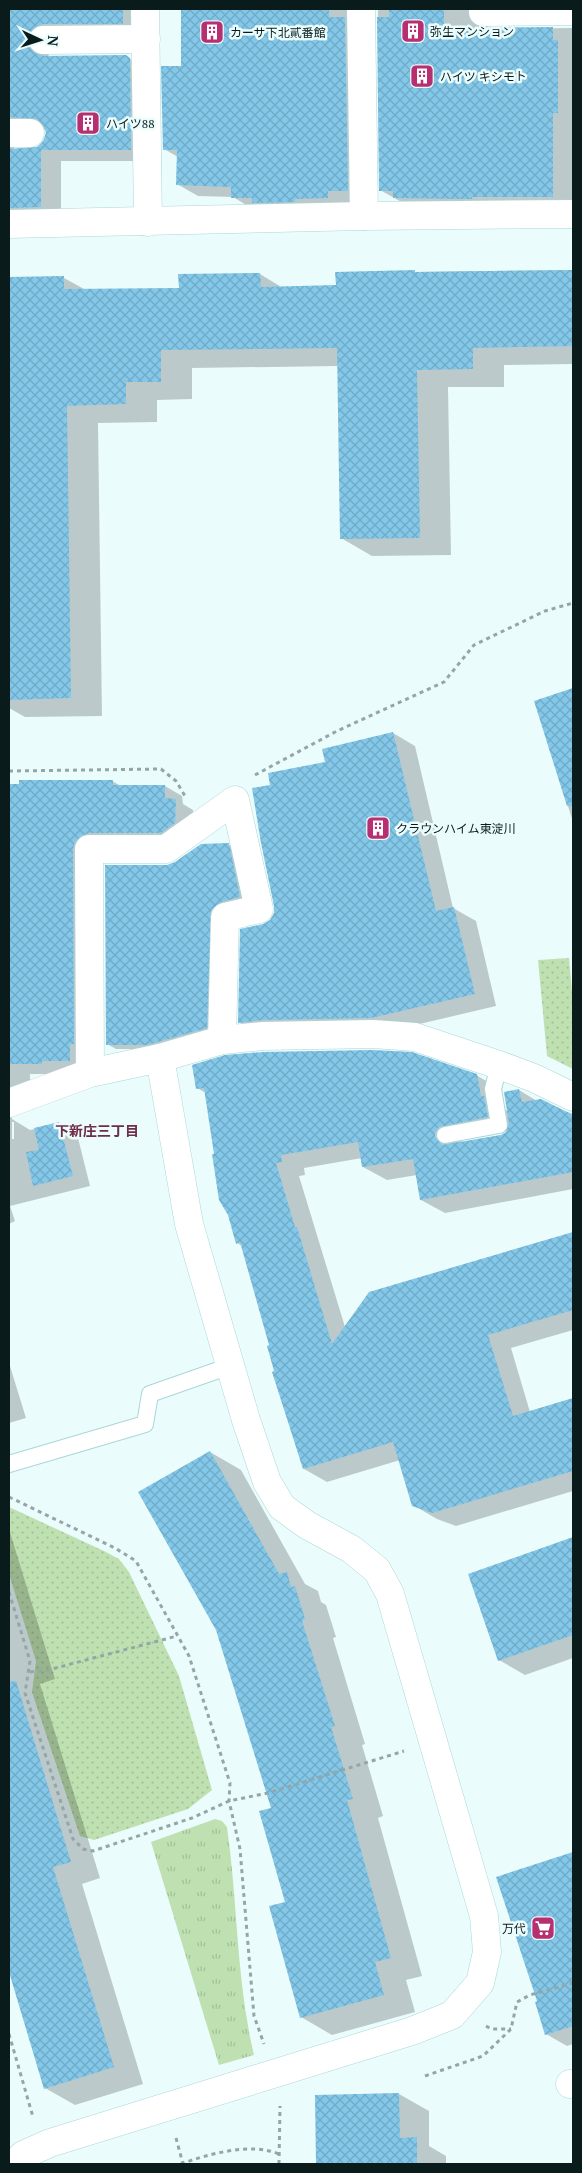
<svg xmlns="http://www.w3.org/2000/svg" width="582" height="2173" font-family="'PT Serif','Noto Sans JP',serif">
<defs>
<pattern id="grass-tufts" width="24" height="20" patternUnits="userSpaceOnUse" patternTransform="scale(1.25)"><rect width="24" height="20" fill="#bfe1b1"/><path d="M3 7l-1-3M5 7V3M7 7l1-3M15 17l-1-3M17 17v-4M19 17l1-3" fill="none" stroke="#a3c098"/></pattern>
<pattern id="park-dots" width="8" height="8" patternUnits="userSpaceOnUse" patternTransform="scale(1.25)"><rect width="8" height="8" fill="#bfe1b1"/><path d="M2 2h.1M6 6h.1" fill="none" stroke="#a3c098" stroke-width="1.8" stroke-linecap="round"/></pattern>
<pattern id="building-cross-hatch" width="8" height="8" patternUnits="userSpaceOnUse" patternTransform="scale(1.25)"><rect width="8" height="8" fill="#83c7e9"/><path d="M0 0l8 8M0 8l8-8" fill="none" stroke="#70aac7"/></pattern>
</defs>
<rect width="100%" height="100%" fill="#ebfcfd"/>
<!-- grass -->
<path fill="url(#grass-tufts)" d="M215 1819 222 1821 227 1827C238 1903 236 1980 254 2055L219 2065 151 1842Z"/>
<!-- park -->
<g fill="url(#park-dots)">
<path d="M569 958 573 1002V1069L547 1056 538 960Z"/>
<path d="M9 1507 104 1551 119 1559 129 1572 179 1676 212 1790 188 1809 94 1840 80 1836 32 1692 36 1661 9 1574Z"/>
</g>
<!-- shadow -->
<g fill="#0003" fill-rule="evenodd">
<path d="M9 9H142L143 35 48 53 49 57 125 56 146 68 152 161H61V218L9 219ZM30 128 46 130 45 141 39 147 14 149V146Z"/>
<path d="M182 9H372L368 202H348V209H253L233 197 198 196 177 184 178 157 164 149 183 67Z"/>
<path d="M378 9H499L488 25 489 29 573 28V208L414 209 380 190Z"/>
<path d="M573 270V364L504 365V387H448L451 555 372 556 341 538 338 366 192 368V399L157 400V422L98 423 102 716 25 717 9 708V279L64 278 86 290 180 289 260 274 283 288 337 286V273Z"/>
<path d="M573 690V822L535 702Z"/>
<path d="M393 733 415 746 453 908 476 921 496 1006 394 1030 261 1035 239 1022 264 925 271 921 275 914 272 786Z"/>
<path d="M112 781 121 786H165L182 796 183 804 193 810V833L100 845 88 1071 60 1074H30V1095L11 1110 12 1119 30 1130 59 1124 77 1134 90 1186 10 1206 15 1221 9 1224V785ZM12 1122H14V1139H12Z"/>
<path d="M228 845 238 850 249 902 231 907 216 1033 157 1049H116L107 1044 167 866Z"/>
<path d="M476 1075 500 1089 504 1109 508 1111 519 1090 537 1101 573 1114V1189L445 1213 421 1200 417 1175 387 1180 363 1167 362 1158 304 1168 305 1175 299 1176 345 1327 370 1293 573 1234V1330L511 1348 530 1412 573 1399V1491L456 1526 437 1519 413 1505 400 1460 327 1482 304 1469 242 1246 237 1243 216 1155 206 1093 197 1088ZM507 1131 506 1134 461 1143 462 1140Z"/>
<path d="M9 1363 26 1418 9 1423Z"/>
<path d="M210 1452 241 1470 305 1584 318 1591 321 1602 326 1605 336 1637 333 1638 365 1744 362 1745 383 1816 378 1818 422 1976 406 1980 415 2012 332 2035 301 2017 272 1809Z"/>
<path d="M9 1529 55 1679 40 1684 100 1878 82 1884 143 2084 75 2105 45 2088 9 1968Z"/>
<path d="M573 1539V1658L525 1675 499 1660 469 1575Z"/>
<path d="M573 1853V2044L567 2046 546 2034 538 2002 498 1878Z"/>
<path d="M399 2094 429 2111V2146L446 2156V2164H317L316 2096Z"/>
</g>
<!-- building -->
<g fill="url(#building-cross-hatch)">
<path d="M9 9H123V24H43L35 27 29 33 27 40 29 47 35 53 43 56 126 55 130 58 131 150H41V207L9 208V149L37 147 43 141 46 133 44 126 37 119 10 117Z"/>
<path d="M181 9H329V17H345L348 191H328V198L295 199V202L252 203V198H231V187L176 185 177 150H163L161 66H181Z"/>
<path d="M389 9H444V28L553 27V40H558V113H553V197H472V199H463L393 198V191H379L377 17H389Z"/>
<path d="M415 270V272L573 270V346L473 348V369L417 370 420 538 340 539 337 348 161 350V382H126V404L67 406 71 698 9 700V277L64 276V289L179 288 178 274 260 273 261 287 336 285 335 272Z"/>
<path d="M573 688V806H567L534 701Z"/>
<path d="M393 732 436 911 454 907 475 994 371 1018 263 1020 238 1023 240 929 263 924 270 920 274 913V906L261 843 252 788 270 785 268 773 325 762 322 749Z"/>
<path d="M19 780H113V785H165V798L176 799 175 823 161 833H89L81 836 75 842 73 849 74 1044H70V1061H42V1064H9V784H19Z"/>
<path d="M229 843 240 897 221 902 211 910 207 1028 147 1045H106L105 865H167L175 862 201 844Z"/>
<path d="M373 1050 412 1052 477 1074 481 1096H484L488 1117 439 1127 435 1132V1137L442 1145 501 1135 506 1132 509 1123 504 1092 519 1089 522 1102 541 1099 573 1115V1172L420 1200 413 1159 362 1167 358 1142 281 1155 282 1162 276 1163 295 1227H297L332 1344 369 1292 573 1232V1310L488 1335 513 1416 573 1398V1471L432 1513 412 1506 393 1442 303 1469 272 1372 274 1371 267 1346 269 1345 240 1242 236 1244 228 1215 219 1200 212 1154H214L204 1088 196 1089 192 1065 225 1055 264 1052Z"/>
<path d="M59 1122 73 1176 33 1186 26 1152 39 1150 34 1128Z"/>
<path d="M210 1451 279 1574 287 1572 291 1587 295 1586 305 1619 302 1621 335 1726 331 1727 353 1799 347 1800 391 1958 375 1962 384 1995 300 2018 269 1906 285 1902 259 1811 271 1808 216 1630 138 1492Z"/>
<path d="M573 1537V1635L498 1661 468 1574Z"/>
<path d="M16 1681 71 1862 53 1867 114 2067 44 2089 9 1972V1682Z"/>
<path d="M573 1852V2026L545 2035 535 2002 537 2001 496 1877Z"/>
<path d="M399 2093 400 2138 417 2137V2164H316L315 2095Z"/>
</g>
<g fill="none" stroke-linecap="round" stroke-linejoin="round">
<!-- service casing -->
<g stroke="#aad7d9" stroke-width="18">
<g id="service">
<path d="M445 1135 499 1125 493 1089 499 1065"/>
<path d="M9 1464 145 1424 150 1394 230 1366"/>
</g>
</g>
<!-- minor casing -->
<g stroke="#aad7d9" stroke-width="29">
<g id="minor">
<path d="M145 9 148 222"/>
<path d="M361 9 364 216"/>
<path d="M483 12 573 11"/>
<path d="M43 40 146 39"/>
<path d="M9 133H30"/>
<path d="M9 224 364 216 573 214"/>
<path d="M90 1073 89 849H166L235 800 259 909 225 917 222 1040"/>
<path d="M9 1103 90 1073 160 1058 222 1040 263 1036 373 1034 415 1037 499 1065 534 1078 573 1097"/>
<path d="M570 2084H573"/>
</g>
</g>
<!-- tertiary casing -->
<g stroke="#aad7d9" stroke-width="29">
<path id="tertiary" d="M15 2164 23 2155 50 2143 412 2031 452 2015 480 1983 487 1952 484 1916 390 1594 377 1570 351 1549 307 1525 282 1507 267 1482 246 1420 189 1224 160 1058"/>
</g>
<!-- path -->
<g stroke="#95a6a7" stroke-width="3" stroke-dasharray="4 4" stroke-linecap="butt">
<path d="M9 771 161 769 176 781 185 796"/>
<path d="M255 775 337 731 444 682 474 645 545 611 573 603"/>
<path d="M9 1497 115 1548 136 1561 189 1656 230 1783 229 1801 240 1849 254 2016 264 2044"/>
<path d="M9 1592 30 1661 25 1693 73 1839 83 1849 93 1851 192 1818 229 1801 268 1793 404 1751"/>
<path d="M30 1672 48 1670 177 1636"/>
<path d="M486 2026 491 2029H511"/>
<path d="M9 2034 33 2117"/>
<path d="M425 2076 483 2056 511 2029 517 2002 530 1995 573 1983"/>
<path d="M176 2138 183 2164"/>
<path d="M181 2164C208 2154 251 2142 279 2154"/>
<path d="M279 2164 280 2106"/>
</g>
<!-- service -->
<use href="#service" stroke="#fff" stroke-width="16"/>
<!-- minor -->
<use href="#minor" stroke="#fff" stroke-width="28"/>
<!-- tertiary -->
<use href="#tertiary" stroke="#fff" stroke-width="28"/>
</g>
<!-- icons -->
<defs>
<g id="building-square" transform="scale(1.25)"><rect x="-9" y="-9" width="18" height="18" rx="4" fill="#b62f70" stroke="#ebfcfd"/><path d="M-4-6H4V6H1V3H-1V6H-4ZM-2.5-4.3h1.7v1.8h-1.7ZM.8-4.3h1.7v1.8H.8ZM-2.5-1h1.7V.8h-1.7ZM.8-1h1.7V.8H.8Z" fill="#fff"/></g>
<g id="supermarket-square" transform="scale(1.25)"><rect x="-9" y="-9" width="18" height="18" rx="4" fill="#b62f70" stroke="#ebfcfd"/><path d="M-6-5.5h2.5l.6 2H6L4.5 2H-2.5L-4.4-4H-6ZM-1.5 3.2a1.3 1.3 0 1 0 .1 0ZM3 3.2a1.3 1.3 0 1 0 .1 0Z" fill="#fff"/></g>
</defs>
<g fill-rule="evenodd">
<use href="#building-square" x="413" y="31"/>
<use href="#building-square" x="212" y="32"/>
<use href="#building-square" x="422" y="76"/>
<use href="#building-square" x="88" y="123"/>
<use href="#building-square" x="378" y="828"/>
<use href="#supermarket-square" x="543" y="1928"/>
</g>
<g text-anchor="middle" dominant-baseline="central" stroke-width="5" stroke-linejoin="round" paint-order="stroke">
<!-- poi labels -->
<g font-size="12" fill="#0a1b1c" stroke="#ebfcfd" text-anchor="start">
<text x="430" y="31">弥生マンション</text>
<text x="230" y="32">カーサ下北貳番館</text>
<text x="440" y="76">ハイツ キシモト</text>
<text x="106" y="123">ハイツ88</text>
<text x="396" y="828">クラウンハイム東淀川</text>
<text x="526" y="1928" text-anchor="end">万代</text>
</g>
<!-- neighbourhood labels -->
<g font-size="14" font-weight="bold" fill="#702d4a" stroke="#ebfcfd">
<text x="97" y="1130">下新庄三丁目</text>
</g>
</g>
<!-- border -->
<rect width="582" height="2173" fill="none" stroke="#0a1b1c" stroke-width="20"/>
<!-- north arrow -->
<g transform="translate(40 40) rotate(94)" stroke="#ebfcfd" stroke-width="4" paint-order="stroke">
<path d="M0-4L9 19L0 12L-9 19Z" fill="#0a1b1c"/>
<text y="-8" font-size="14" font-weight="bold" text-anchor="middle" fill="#0a1b1c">N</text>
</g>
</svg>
